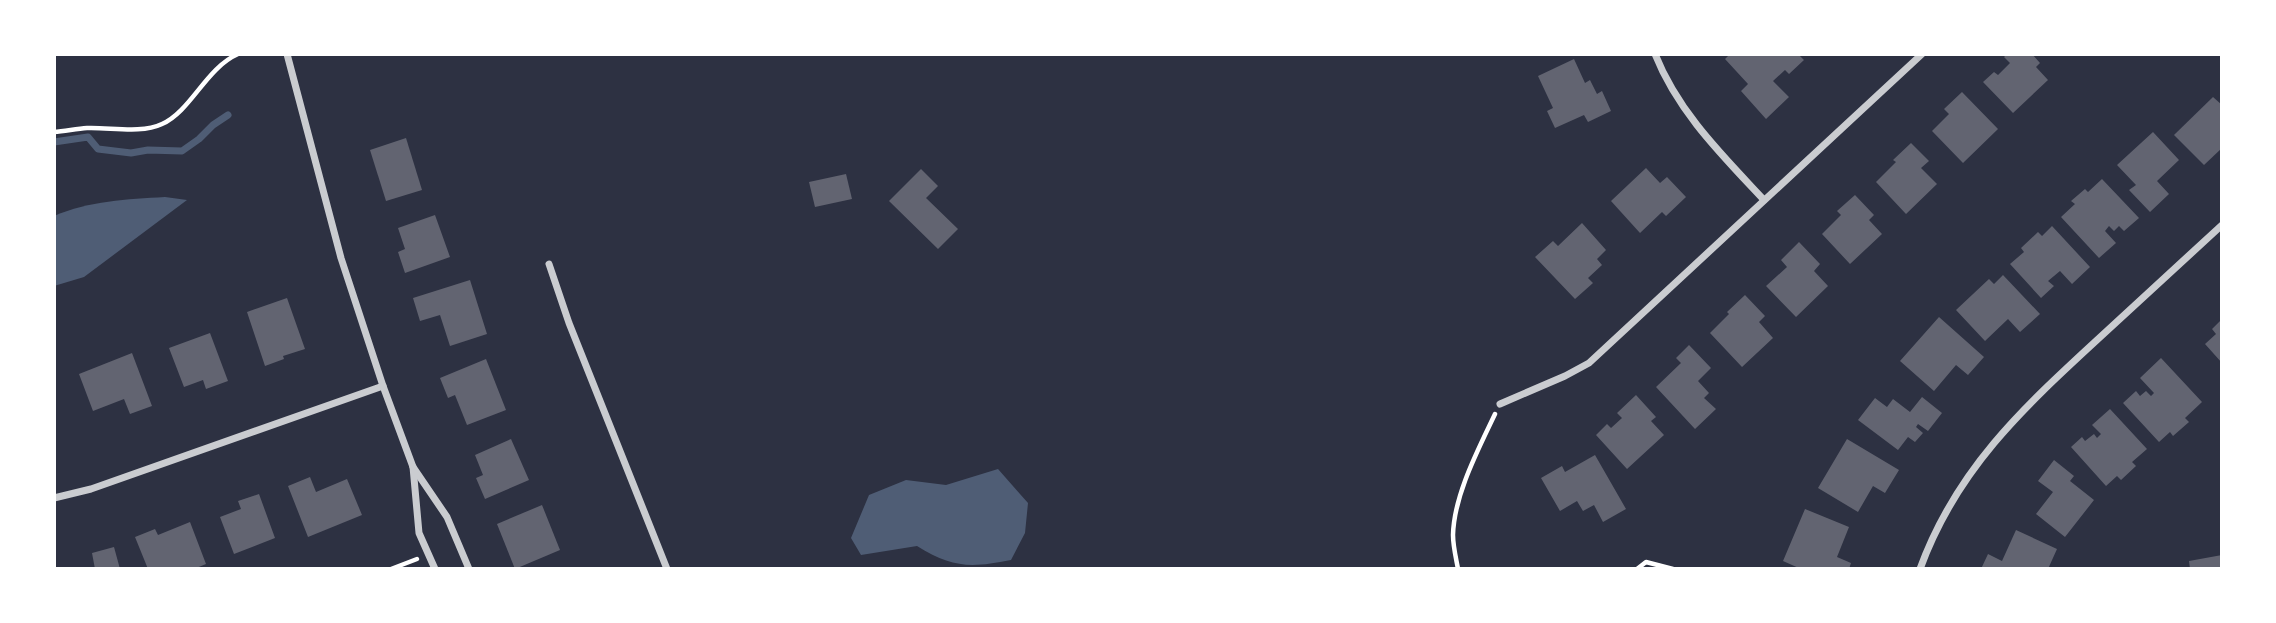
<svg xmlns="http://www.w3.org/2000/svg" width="2276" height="623" font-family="Montserrat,sans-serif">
<rect width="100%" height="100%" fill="#2d3142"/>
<!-- water -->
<g fill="#4f5d75">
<path d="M165 197 187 200 84 277 54 286V216C89 201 127 199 165 197Z"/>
<path d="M998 469 1028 503 1025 533 1011 560C971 568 952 568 917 546L861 555 851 538 869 495 906 480 946 485Z"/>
</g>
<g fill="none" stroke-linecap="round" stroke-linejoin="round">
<!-- stream -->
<path stroke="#4f5d75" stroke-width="7" d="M54 142 88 137 98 149 131 153 148 150 182 151 199 139 213 125 228 115"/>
</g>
<!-- building -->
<g fill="#626471">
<path d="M1730 54H1798L1804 60 1789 74 1785 70 1773 81 1789 97 1766 119 1741 91 1748 84 1725 59Z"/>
<path d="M2007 54H2032L2040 63 2036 67 2048 80 2013 113 1983 82 1994 72 1998 75 2010 63 2004 57Z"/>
<path d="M1574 59 1585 83 1590 80 1597 94 1602 91 1611 111 1588 122 1584 115 1555 128 1547 111 1553 108 1538 76Z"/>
<path d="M1962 92 1998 129 1963 163 1932 131 1949 114 1944 109Z"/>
<path d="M2213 97 2222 105V148L2204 165 2174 135Z"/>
<path d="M2153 132 2179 160 2157 181 2169 194 2150 212 2129 190 2136 185 2117 165Z"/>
<path d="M406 138 422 190 386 201 370 150Z"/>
<path d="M1911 143 1929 161 1921 168 1937 184 1906 214 1876 182 1896 162 1893 160Z"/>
<path d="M1646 168 1660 183 1667 177 1686 197 1666 216 1662 212 1640 233 1611 201Z"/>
<path d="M921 169 938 186 926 198 958 229 938 249 889 201Z"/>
<path d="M846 174 852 199 815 207 809 182Z"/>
<path d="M2102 179 2139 218 2124 231 2119 226 2114 231 2109 226 2105 231 2116 243 2099 258 2061 217 2075 204 2071 201 2085 189 2088 192Z"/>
<path d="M1855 195 1874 215 1869 220 1882 234 1850 264 1822 234 1841 215 1837 211Z"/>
<path d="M435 215 450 257 405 273 398 252 405 249 398 228Z"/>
<path d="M1582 223 1606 250 1597 259 1602 265 1588 278 1593 283 1575 299 1535 257 1553 241 1558 246Z"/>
<path d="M2052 226 2090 267 2072 284 2060 271 2048 281 2054 286 2041 298 2010 264 2024 252 2021 248 2038 232 2042 236Z"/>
<path d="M1799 242 1820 264 1814 271 1828 286 1796 317 1766 286 1787 267 1781 260Z"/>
<path d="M2003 275 2040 314 2020 332 2008 319 1985 341 1956 310 1989 279 1994 284Z"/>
<path d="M470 280 487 334 450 346 440 315 420 321 413 298Z"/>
<path d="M1745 295 1765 316 1759 322 1773 338 1742 367 1710 333 1729 314 1727 312Z"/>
<path d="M287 298 305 349 283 356 284 359 265 366 247 312Z"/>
<path d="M1939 317 1984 357 1968 375 1956 365 1934 391 1900 361Z"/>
<path d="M2222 319V363L2205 344 2216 334 2212 329Z"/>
<path d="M210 333 228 381 206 389 203 380 184 387 169 348Z"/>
<path d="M1689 345 1711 368 1698 381 1709 393 1704 398 1716 409 1695 429 1656 387 1681 363 1676 358Z"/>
<path d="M132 353 152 406 130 414 124 399 93 411 79 374Z"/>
<path d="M2161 358 2202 402 2185 418 2189 422 2173 436 2170 432 2159 442 2123 403 2136 391 2140 396 2146 391 2151 396 2154 393 2140 378Z"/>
<path d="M486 359 506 410 467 425 455 395 448 398 440 378Z"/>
<path d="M1636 395 1656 417 1651 421 1664 435 1627 469 1596 435 1607 424 1611 428 1622 418 1617 413Z"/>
<path d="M1922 397 1942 413 1928 431 1918 424 1916 427 1923 433 1915 442 1908 437 1898 450 1858 420 1875 398 1887 407 1893 399 1910 412Z"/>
<path d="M2110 409 2147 449 2132 462 2136 466 2121 480 2117 476 2106 486 2071 447 2082 437 2085 441 2094 434 2097 438 2101 434 2092 425Z"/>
<path d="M511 439 529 480 485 499 476 478 483 475 475 455Z"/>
<path d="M1847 439 1899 470 1885 493 1873 486 1858 512 1818 488Z"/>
<path d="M1595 455 1626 509 1603 522 1594 505 1583 511 1577 501 1560 511 1541 478 1562 466 1565 472Z"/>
<path d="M2054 460 2074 476 2070 481 2094 500 2065 537 2036 514 2053 492 2038 481Z"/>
<path d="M310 477 316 492 347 479 362 515 308 537 288 486Z"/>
<path d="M259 494 275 538 234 554 220 517 241 509 238 501Z"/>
<path d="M542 505 560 550 515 569 497 524Z"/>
<path d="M1805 509 1849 527 1837 557 1851 563 1849 569H1801L1783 561Z"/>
<path d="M190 522 206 564 194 569H148L135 537 155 529 158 535Z"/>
<path d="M2016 530 2057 549 2048 569H1981L1988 554 2002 561Z"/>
<path d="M114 547 120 569H95L92 553Z"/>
<path d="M2222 555V569H2190L2189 561Z"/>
</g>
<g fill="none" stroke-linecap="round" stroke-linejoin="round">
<!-- path -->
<g stroke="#fff" stroke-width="4.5">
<path d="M54 132C65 131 76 129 87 128 110 127 141 134 162 124 191 111 206 68 238 54"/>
<path d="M391 569 417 559"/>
<path d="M1458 569C1456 558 1453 546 1453 535 1454 495 1478 450 1495 414"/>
<path d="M1637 569 1646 562 1673 569"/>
</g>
<!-- minor -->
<g stroke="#caccd0" stroke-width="7">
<path d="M287 54 341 258 383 386 413 467 419 533 435 569"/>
<path d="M1655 54C1678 112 1722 155 1764 200"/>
<path d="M549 264 569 323 667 569"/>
<path d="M1500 404 1565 376 1589 363 1922 54"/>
<path d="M413 467 447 517 469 569"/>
<path d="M54 498 91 489 383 386"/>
<path d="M1920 569C1956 470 2022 409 2097 340 2138 302 2180 264 2222 225"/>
</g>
</g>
<!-- border -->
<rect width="2276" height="623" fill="none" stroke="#ffffff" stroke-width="112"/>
</svg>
